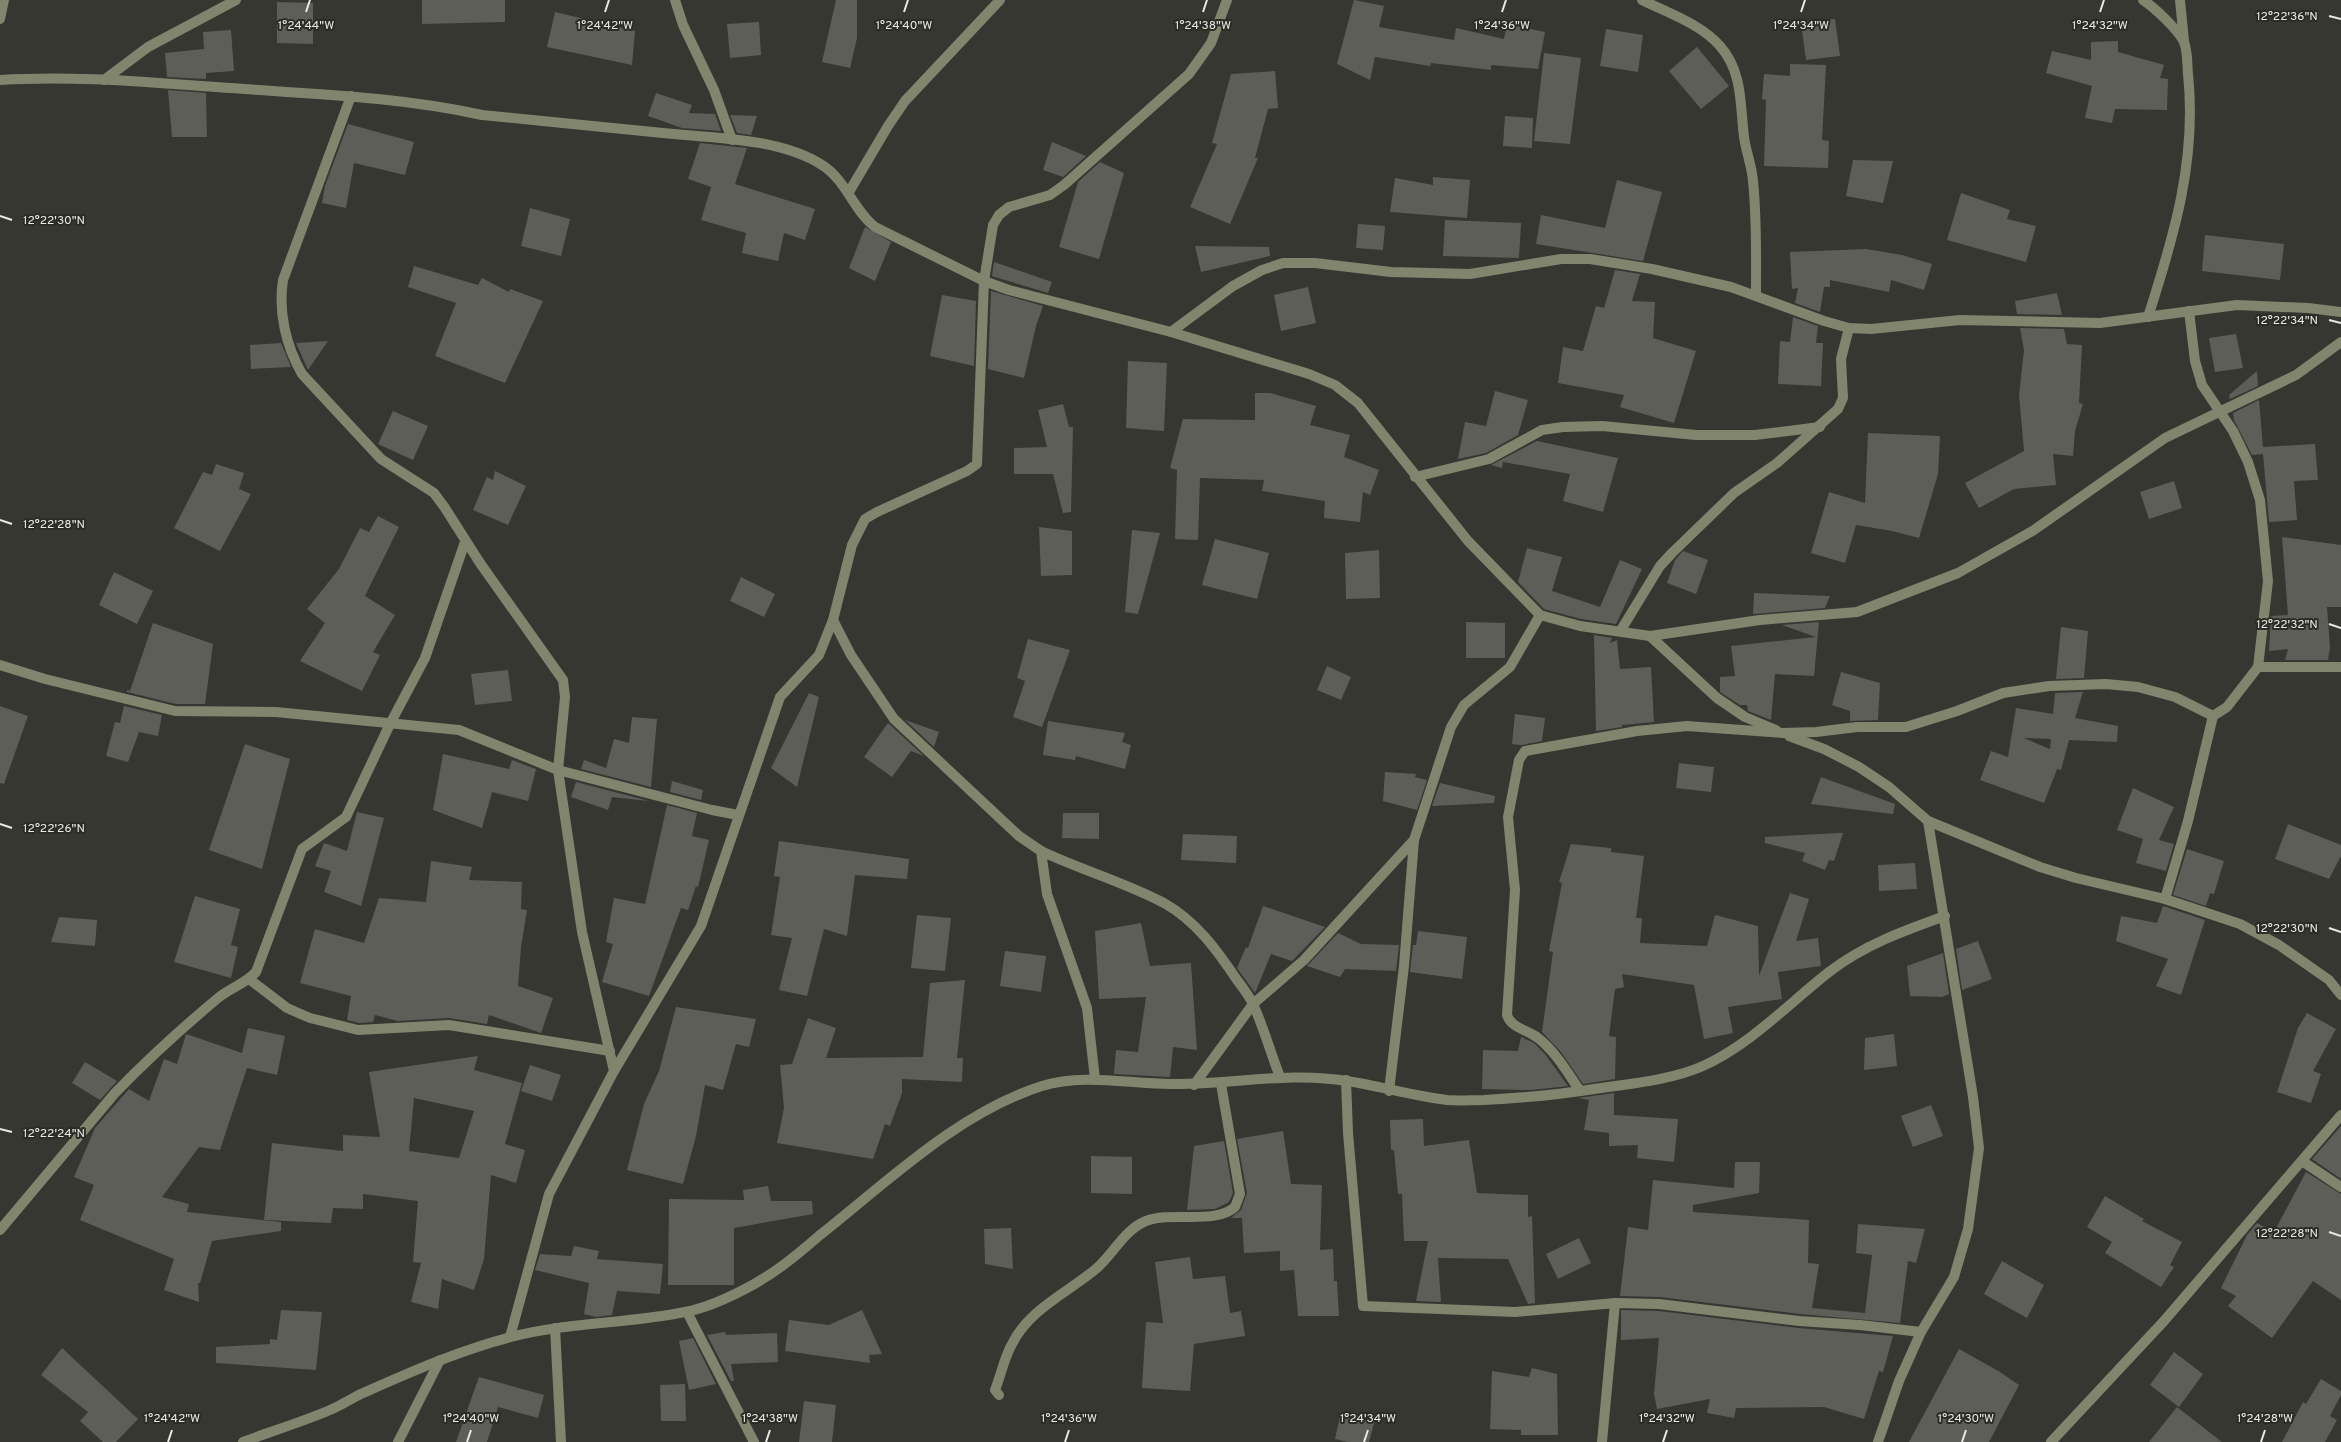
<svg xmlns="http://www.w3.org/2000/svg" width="2341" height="1442" font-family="Overpass,sans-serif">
<rect width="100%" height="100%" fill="#363731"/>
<!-- building -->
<g fill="#5d5e58" fill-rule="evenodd">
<path d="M422 0H505V22L422 24Z"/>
<path d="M836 0H857V38L850 68 822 62Z"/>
<path d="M1354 0 1384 6 1379 27 1454 40 1456 28 1504 39 1507 24 1545 32 1538 69 1491 65V70L1431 63 1430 66 1375 57 1370 80 1337 64Z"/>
<path d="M277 2 313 3V44L277 43Z"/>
<path d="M555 12 635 31 632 65 547 47Z"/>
<path d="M1835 19 1840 56 1806 60 1801 23Z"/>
<path d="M759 22 761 55 730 58 727 24Z"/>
<path d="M1606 29 1643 35 1638 72 1600 66Z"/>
<path d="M231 30 234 71 206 73V79L167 77 165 53 204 49 203 32Z"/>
<path d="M2118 41V52L2164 65 2160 78 2168 79 2167 110 2115 109 2112 123 2085 118 2092 86 2046 73 2052 51 2091 60V42Z"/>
<path d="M1697 47 1729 86 1701 109 1669 71Z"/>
<path d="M1544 53 1581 58 1570 144 1534 141Z"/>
<path d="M1790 64 1826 65 1822 140 1829 141 1828 168 1764 166 1766 100 1762 99 1764 74 1790 76Z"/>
<path d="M1275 71 1278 108 1268 109 1255 158H1258L1230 224 1190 207 1217 144 1212 143 1231 74Z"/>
<path d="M168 90 206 93 207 137H172Z"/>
<path d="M656 93 692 105 689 113 715 114 721 131 682 128 648 116Z"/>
<path d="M730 115 757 116 751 135 737 133Z"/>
<path d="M1505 116 1533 118 1532 148 1503 146Z"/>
<path d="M348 124 414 142 405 175 354 163 346 208 322 203 325 186Z"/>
<path d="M1052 142 1086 156 1063 177 1043 170Z"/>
<path d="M700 143 747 148 735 184 815 209 805 240 784 233 778 261 742 253 746 233 701 220 711 187 688 179Z"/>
<path d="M1853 160 1893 161 1883 203 1846 196Z"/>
<path d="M1100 162 1124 173 1099 259 1059 247 1078 182Z"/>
<path d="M1433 177 1470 180 1467 218 1390 212 1395 178 1433 185Z"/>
<path d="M1617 180 1662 192 1643 261 1536 244 1541 215 1605 228Z"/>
<path d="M1961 193 2010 210 2007 219 2036 226 2026 262 1947 240Z"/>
<path d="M530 208 570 219 561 256 521 246Z"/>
<path d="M1445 220 1521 223 1519 258 1443 256Z"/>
<path d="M1358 224 1385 226 1383 250 1356 248Z"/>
<path d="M865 227 891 242 875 281 849 268Z"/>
<path d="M2205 235 2284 244 2280 280 2202 271Z"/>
<path d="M1195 246 1269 247 1270 256 1201 272Z"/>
<path d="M1866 249 1902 255 1932 264 1924 290 1891 280 1889 292 1830 280V287H1824L1820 312 1795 303 1798 288 1792 289 1790 252Z"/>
<path d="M994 262 1052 282 1048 293 992 276Z"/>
<path d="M414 266 478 285 482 278 509 292 510 289 543 301 505 383 435 356 456 303 408 287Z"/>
<path d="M1615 270 1640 274 1632 301 1655 302 1653 338 1696 351 1674 423 1620 407 1624 395 1558 383 1563 347 1583 351 1596 306 1604 308Z"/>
<path d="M1308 287 1316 323 1281 331 1274 295Z"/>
<path d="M991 291 1043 306 1036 326 1024 378 988 369Z"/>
<path d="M2057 293 2062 315 2017 314 2015 301Z"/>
<path d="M942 295 976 301 974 366 930 356Z"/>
<path d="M1793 317 1818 326 1816 343H1823L1821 386 1778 384 1780 341 1790 342Z"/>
<path d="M2020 328 2064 329 2067 344 2082 345 2079 403 2083 404 2075 431 2073 456 2053 454 2056 485 2014 489 1979 508 1965 483 2024 451 2019 395 2024 350Z"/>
<path d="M2236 334 2243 368 2215 372 2209 338Z"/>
<path d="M328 341 308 370 296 343Z"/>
<path d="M281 343 291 367 251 369 250 345Z"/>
<path d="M1128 361 1167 363 1164 431 1126 428Z"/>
<path d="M2257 371 2258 386 2230 399 2229 395Z"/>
<path d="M1495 391 1528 400 1518 435 1486 453 1458 459 1465 422 1486 426Z"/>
<path d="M1255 393H1270L1316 406 1310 425 1350 435 1344 457 1379 470 1370 495 1363 492 1360 522 1324 518 1325 501 1262 491 1264 480 1200 478 1198 540 1175 539 1177 470 1170 468 1183 419 1255 420Z"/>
<path d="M2259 400 2263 447 2315 444 2318 480 2294 481 2297 520 2269 522 2263 454 2252 455 2234 420 2233 413Z"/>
<path d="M1063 404 1069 427H1073L1071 512 1063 513 1053 474H1014V448L1047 447 1038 410Z"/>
<path d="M393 411 428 426 413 460 378 444Z"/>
<path d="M1868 433 1940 436 1938 474 1919 538 1892 531 1856 525 1845 563 1811 553 1829 492 1865 503Z"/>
<path d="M1537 441 1618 458 1603 512 1563 501 1570 474 1503 462 1502 468 1491 465Z"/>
<path d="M216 464 244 473 239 489 251 494 220 551 174 528 203 472 212 475Z"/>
<path d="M495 471 526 486 508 525 473 510 487 477 493 480Z"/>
<path d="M2174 481 2182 508 2149 519 2140 492Z"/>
<path d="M378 516 399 527 365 596 395 615 373 652 380 655 362 691 300 661 325 623 307 609 339 569 360 528 369 532Z"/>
<path d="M1039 527 1072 531V575L1041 576Z"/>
<path d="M1132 530 1160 533 1138 614 1125 612Z"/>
<path d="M2282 537 2341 545V607H2327L2330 647 2328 660H2285L2288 649 2269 651 2271 616 2288 615Z"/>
<path d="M1215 539 1269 553 1257 599 1202 585Z"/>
<path d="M1527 548 1562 557 1552 591 1600 607 1620 560 1642 569 1616 624 1581 619 1544 609 1518 582Z"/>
<path d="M1379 550 1380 598 1346 599 1345 553Z"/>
<path d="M1683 551 1708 560 1696 594 1667 583 1675 560Z"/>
<path d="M114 572 153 591 137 624 99 605Z"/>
<path d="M741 577 775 594 764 617 730 601Z"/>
<path d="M1754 593 1830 596 1825 608 1753 614Z"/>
<path d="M1466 622 1505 623V658H1466Z"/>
<path d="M1819 622 1814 676 1775 674 1771 720 1748 711 1747 705H1740L1720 692V677L1735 676 1731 646 1816 637 1782 625Z"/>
<path d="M153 623 213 644 205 704H176L127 692V690L130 691Z"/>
<path d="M2061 627 2088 631 2084 678 2056 679Z"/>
<path d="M1594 635 1612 638 1610 643 1617 640 1620 669 1651 667 1654 722 1622 725V727L1596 731Z"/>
<path d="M1028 639 1070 650 1042 727 1013 717 1025 681 1017 678Z"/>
<path d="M1327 666 1351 677 1341 700 1317 690Z"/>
<path d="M508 670 512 701 475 705 471 674Z"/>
<path d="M1841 672 1880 683 1878 720 1850 721V711L1832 705Z"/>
<path d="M2083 692 2075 718 2118 726 2117 742 2069 740 2061 770 2057 769 2044 803 1980 780 1991 751 2008 757 2016 708 2053 714 2055 693ZM2024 738 2051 739 2050 749Z"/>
<path d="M809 693 819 697 797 787 771 768Z"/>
<path d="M0 706 28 716 4 784 0 783Z"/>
<path d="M124 706 162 715 158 736 139 732 128 762 106 756 115 722 120 723Z"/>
<path d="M1515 714 1545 718 1542 741 1522 745 1512 744Z"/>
<path d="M632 717 657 719 651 787 581 769 584 760 606 768 614 739 629 743Z"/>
<path d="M905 720 939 732 934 747Z"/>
<path d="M1048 721 1125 733 1122 742 1131 745 1125 769 1076 756 1075 760 1043 755Z"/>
<path d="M888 723 924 756 911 751 892 777 864 757Z"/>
<path d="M245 744 290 759 262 869 209 850Z"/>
<path d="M443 754 509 769 512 760 536 769 528 801 492 792 482 828 433 810Z"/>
<path d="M1679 763 1714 767 1711 792 1676 788Z"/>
<path d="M1385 772 1416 774 1415 777 1427 780 1417 810 1383 801Z"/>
<path d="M1821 777 1895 804 1893 814 1811 804Z"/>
<path d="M672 781 703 790 701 800 670 792Z"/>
<path d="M576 782 649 801 612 797 608 810 571 797Z"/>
<path d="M1440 783 1495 796 1494 803 1432 806Z"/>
<path d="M2133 788 2174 807 2159 840 2174 844 2166 871 2136 863 2143 839 2117 830Z"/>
<path d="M667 805 697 813 692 836 709 840 698 887 696 886 688 910 681 908 649 996 602 982 613 944 606 942 614 898 645 904Z"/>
<path d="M357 812 384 818 361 906 324 892 331 871 315 866 324 843 347 851Z"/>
<path d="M1063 813H1099V839L1062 838Z"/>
<path d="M2288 824 2341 845V856L2329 879 2275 859Z"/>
<path d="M1839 833H1843L1834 861 1829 860 1825 870 1802 861 1805 853 1765 843V837Z"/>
<path d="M1183 834 1237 836 1236 863 1181 860Z"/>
<path d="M779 841 909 859 907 879 855 875 847 936 824 929 807 996 779 990 792 938 771 935 780 877 774 876Z"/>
<path d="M1571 844 1611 848V852L1644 856 1636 918H1642L1640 943 1707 946 1715 915 1758 926 1759 976 1790 893 1809 899 1796 941 1818 938 1821 966 1778 972 1782 999 1728 1007 1733 1033 1704 1039 1694 985 1622 974 1624 987 1615 989 1609 1036 1616 1037 1615 1079 1583 1084 1561 1052 1542 1032 1553 952 1549 951 1562 883 1559 882Z"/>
<path d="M2187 849 2224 861 2214 894 2210 893 2206 906 2173 895Z"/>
<path d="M431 861 472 867 469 880 522 882 521 909 527 910 521 947 518 986 553 998 541 1033 489 1015 487 1024 449 1018 398 1021 375 1015 373 1022 359 1023 347 1020 351 996 300 983 315 929 364 943 379 898 426 902Z"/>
<path d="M1915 863 1917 889 1879 891 1878 865Z"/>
<path d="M195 896 240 909 231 945 238 947 231 978 174 962Z"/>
<path d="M1263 906 1325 927 1292 961 1271 954 1255 993 1237 968 1246 947 1248 948Z"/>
<path d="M2163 906 2205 920 2181 995 2156 986 2168 959 2116 941 2121 916 2157 923Z"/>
<path d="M917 915 951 918 945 971 911 968Z"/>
<path d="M59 917 97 920 95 946 51 942Z"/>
<path d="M1141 923 1150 966 1191 963 1197 1050 1173 1047 1170 1077 1114 1074 1116 1050 1138 1052 1146 997 1099 999 1095 931Z"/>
<path d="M1418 931 1467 937 1462 979 1410 972 1413 945H1416Z"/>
<path d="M1338 933 1361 944 1399 945 1396 971 1345 969 1340 977 1307 966Z"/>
<path d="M1978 941 1992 979 1962 990 1956 949Z"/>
<path d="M1005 951 1046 956 1041 992 1000 986Z"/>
<path d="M1943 953 1949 994 1942 997 1910 996 1907 966Z"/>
<path d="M965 980 957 1058H963L962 1082 902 1079V1093L890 1126 885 1124 873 1159 777 1143 784 1108 780 1065 792 1064 808 1018 836 1028 826 1058 923 1057 930 983Z"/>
<path d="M676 1007 756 1019 749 1047 736 1044 723 1090 705 1085 696 1136 683 1184 627 1170 644 1104 659 1071Z"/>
<path d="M2307 1013 2336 1029 2313 1071 2321 1074 2311 1103 2277 1092 2298 1028Z"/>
<path d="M248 1028 285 1036 277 1075 247 1068 220 1150 199 1147 162 1197 189 1204 187 1212 281 1222V1231L212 1241 200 1283H198L199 1302 164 1290 174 1259 80 1220 94 1185 74 1177 95 1128 129 1089 149 1101 164 1059 177 1064 186 1034 242 1053Z"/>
<path d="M1894 1034 1897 1066 1864 1070 1865 1038Z"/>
<path d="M1521 1037 1534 1043 1545 1054 1568 1086 1531 1090 1482 1089 1483 1050 1518 1051Z"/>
<path d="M478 1056 474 1070 522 1083 505 1144 525 1150 516 1183 491 1175 484 1259 474 1290 442 1279 438 1309 411 1302 421 1263 413 1262 418 1201 363 1194V1209L333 1208 331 1223 264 1220 272 1143 343 1151V1135L380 1137 369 1072ZM414 1098 474 1111 459 1158 409 1151Z"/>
<path d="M85 1062 117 1081 100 1100 72 1083Z"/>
<path d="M530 1065 561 1075 552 1101 521 1091Z"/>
<path d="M1614 1093V1115L1678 1119 1674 1162 1637 1158 1638 1145 1609 1146V1133L1584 1130 1589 1100 1578 1098Z"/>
<path d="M1931 1105 1943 1136 1913 1147 1901 1116Z"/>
<path d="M1423 1119 1424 1146 1469 1140 1477 1193 1528 1195V1217L1532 1216 1535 1303 1528 1304 1508 1259 1438 1258 1441 1302 1416 1301 1428 1241H1404L1402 1194H1398L1394 1150H1391L1390 1120Z"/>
<path d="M2341 1126V1179L2312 1159Z"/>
<path d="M1283 1131 1291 1184 1322 1185 1320 1250 1333 1249 1334 1281H1337L1339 1316H1298L1294 1270 1280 1271V1251L1244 1253 1242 1218H1231L1241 1210 1247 1193 1237 1139Z"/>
<path d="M1224 1141 1233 1193 1229 1202 1215 1209 1187 1210 1194 1146Z"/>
<path d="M1091 1156 1132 1157V1194L1091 1193Z"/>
<path d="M1735 1162H1760L1759 1193 1693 1205V1212L1809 1220 1808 1263 1819 1264 1812 1308 1865 1313 1872 1255 1856 1253 1858 1224 1925 1229 1916 1263 1908 1261 1900 1323 1800 1314 1660 1297 1620 1296 1628 1227 1648 1230 1653 1180 1734 1188Z"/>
<path d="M2306 1172 2341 1194V1300L2313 1281 2272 1338 2228 1306 2236 1296 2221 1288 2247 1235 2257 1223 2274 1232Z"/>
<path d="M768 1186 771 1201H812L813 1214 734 1228V1285H668L669 1199 744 1200 743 1190Z"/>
<path d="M2105 1196 2144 1219 2142 1221 2182 1242 2170 1265 2174 1267 2161 1287 2105 1253 2112 1242 2087 1227Z"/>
<path d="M1011 1228 1013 1269 985 1264 984 1229Z"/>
<path d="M1579 1238 1591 1263 1558 1279 1546 1254Z"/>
<path d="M574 1246 599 1251 597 1259 663 1264 660 1294 617 1291 612 1315 596 1317 584 1314 589 1283 535 1270 540 1254 571 1256Z"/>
<path d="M1190 1257 1193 1279 1225 1276 1230 1313 1241 1311 1245 1336 1194 1344 1190 1391 1142 1388 1146 1322 1163 1323 1155 1262Z"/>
<path d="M2002 1261 2044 1285 2027 1318 1984 1294Z"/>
<path d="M281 1310 322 1312 316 1370 216 1363V1347L270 1344V1339L277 1340Z"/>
<path d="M862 1310 882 1354 869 1355 870 1363 785 1351 789 1320 829 1325Z"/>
<path d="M1621 1310 1659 1311 1798 1328 1893 1336 1883 1372 1879 1371 1864 1419 1824 1407 1736 1408 1734 1418 1707 1413 1710 1399 1657 1409 1654 1394 1659 1338 1621 1340Z"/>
<path d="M725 1332 726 1335 777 1333 778 1362 731 1364 734 1381H731L707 1335Z"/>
<path d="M693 1338 716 1384 689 1390 679 1341Z"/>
<path d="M62 1348 138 1419 116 1442H103L80 1421 88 1412 41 1375Z"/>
<path d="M1959 1349 2000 1372 2019 1385 1989 1442H1909Z"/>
<path d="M2174 1352 2203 1374 2179 1407 2150 1385Z"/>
<path d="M1532 1368 1557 1374 1558 1435H1521V1430L1490 1429 1492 1371 1529 1377Z"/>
<path d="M479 1377 544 1395 538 1418 498 1407 487 1442H456Z"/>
<path d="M2321 1379 2341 1391V1395L2330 1416 2337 1420 2325 1442H2282L2303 1402 2306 1404Z"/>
<path d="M685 1384 686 1421H661L660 1385Z"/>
<path d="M804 1401 836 1405 832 1442H799Z"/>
<path d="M2177 1407 2222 1442H2149Z"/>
<path d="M1341 1412 1375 1420 1369 1442H1348L1335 1439Z"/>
</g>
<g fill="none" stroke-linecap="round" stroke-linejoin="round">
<!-- street -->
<g stroke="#82856d" stroke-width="10">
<path d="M675 0 683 25 714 90 732 140"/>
<path d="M1642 0C1668 13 1701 24 1720 46 1743 72 1740 105 1744 137 1746 152 1752 166 1753 181 1757 219 1756 258 1756 296"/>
<path d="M2143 0C2155 8 2176 28 2183 40 2188 48 2187 65 2188 74 2197 160 2174 236 2148 317"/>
<path d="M2180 0 2184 41"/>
<path d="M0 19 4 0"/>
<path d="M0 80C77 75 154 83 230 88 314 94 400 97 482 115 542 121 603 127 663 133 713 138 780 138 822 165 846 180 854 211 875 227L984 281 1009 290 1171 332 1309 374 1335 385 1358 403 1468 541 1540 615 1580 626 1650 636 1760 620 1857 612 1958 573 2034 530 2165 438 2296 375 2341 342"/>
<path d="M104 80 148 47 236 0"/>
<path d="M351 96 283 280C278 312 286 346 302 374L381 459 434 493 445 508 480 563 563 680 565 697 558 770 582 932 614 1071"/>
<path d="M849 192 888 126 905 101 1000 0"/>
<path d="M1171 332 1233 286 1262 270 1283 263H1315L1391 272 1470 274 1561 259H1590L1652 269 1731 287 1824 321 1849 328 1871 329 1960 320 2100 323 2237 305 2308 308 2341 312"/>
<path d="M1415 477 1489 459 1542 430 1563 427 1602 426 1696 435H1755L1820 427"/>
<path d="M833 620 851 655 894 719 1019 836 1041 851 1047 894 1087 1008 1095 1079"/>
<path d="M1621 630 1660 566 1672 553 1734 493 1777 463 1838 409 1843 398 1841 359 1849 328"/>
<path d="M1650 636 1717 698 1745 717 1776 730"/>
<path d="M0 665 45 679 175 711 276 712 459 730 558 770 712 810 738 815"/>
<path d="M2258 667H2341"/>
<path d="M1789 736 1824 749 1859 767 1889 787 1928 821 2040 867 2076 878 2165 899 2240 924 2279 945 2329 980 2341 995"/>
<path d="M1041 851C1081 870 1124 882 1164 903 1196 921 1217 950 1237 980 1243 988 1250 997 1254 1006 1264 1029 1271 1054 1280 1077"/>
<path d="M2165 899 2188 821 2213 716 2227 707 2258 667 2268 581 2260 500 2248 462 2233 431 2202 385 2195 361 2189 311"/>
<path d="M249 979 287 1008 310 1018 358 1030 449 1025 610 1051"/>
<path d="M1346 1080 1348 1133 1363 1306 1515 1312 1615 1303 1659 1304 1799 1321 1860 1325 1921 1332"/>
<path d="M1194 1085 1253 1004 1304 960 1414 840 1451 727 1464 705 1510 667 1540 615"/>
<path d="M1389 1091 1404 966 1414 840"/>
<path d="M1580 1091C1568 1073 1555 1051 1538 1038 1528 1030 1511 1028 1507 1015L1515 890 1508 817 1519 760 1525 751 1637 731 1687 726 1783 733 1816 732 1857 727H1906L1957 711 2003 693 2049 686 2106 684 2138 687 2175 697 2213 716"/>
<path d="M2302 1161 2341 1187"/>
<path d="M0 1230 115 1093C148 1059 182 1028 218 998 230 988 245 984 256 972L302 849 346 817 390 724 425 658 465 542"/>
<path d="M687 1312 754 1442"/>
<path d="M555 1328 561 1442"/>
<path d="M510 1337 549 1194 614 1071 701 926 780 697 819 655 833 620 852 545 865 519 877 512 967 471 977 464 984 281 993 225 999 215 1009 207 1050 195 1064 185 1189 74 1211 43 1227 0"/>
<path d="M999 1395 995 1390C1001 1375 1004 1358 1012 1344 1029 1309 1069 1292 1097 1268 1114 1253 1124 1230 1146 1221 1172 1211 1215 1225 1235 1207L1240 1194 1221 1084"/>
<path d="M243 1442C272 1431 302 1422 330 1410 342 1405 352 1398 363 1393 411 1372 460 1350 511 1337 567 1322 627 1324 685 1312 706 1308 726 1299 745 1289 773 1275 797 1255 820 1235 887 1182 959 1112 1042 1086 1084 1073 1128 1084 1171 1084 1229 1085 1289 1071 1347 1081 1380 1086 1413 1096 1447 1100 1459 1101 1471 1100 1484 1100 1521 1098 1557 1095 1594 1089 1628 1084 1672 1080 1703 1066 1751 1044 1787 1005 1829 972 1864 945 1903 931 1945 916"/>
<path d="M398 1442 440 1360"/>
<path d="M1602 1442 1615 1303"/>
<path d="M1878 1442 1899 1381 1921 1332 1954 1277 1968 1229 1979 1148 1973 1097 1928 821"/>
<path d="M2051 1442 2164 1321 2341 1115"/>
</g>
</g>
<!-- ticks -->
<path fill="none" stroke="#e8e9e5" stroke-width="2" d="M306 12 310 0M605 12 609 0M904 12 908 0M1203 12 1207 0M1502 12 1506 0M1801 12 1805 0M2100 12 2104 0M2329 16 2341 19M0 216 12 220M2329 320 2341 323M0 520 12 524M2329 624 2341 628M0 824 12 828M2329 928 2341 932M0 1129 12 1132M2329 1232 2341 1236M168 1442 172 1430M467 1442 471 1430M766 1442 770 1430M1065 1442 1069 1430M1364 1442 1368 1430M1663 1442 1667 1430M1962 1442 1966 1430M2261 1442 2265 1430"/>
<g font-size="12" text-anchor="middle" fill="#e8e9e5" stroke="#2c2c27" stroke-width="4" stroke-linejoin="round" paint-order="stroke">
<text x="2287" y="20">12°22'36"N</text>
<text x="306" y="29">1°24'44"W</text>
<text x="605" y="29">1°24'42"W</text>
<text x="904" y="29">1°24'40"W</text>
<text x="1203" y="29">1°24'38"W</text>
<text x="1502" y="29">1°24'36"W</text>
<text x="1801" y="29">1°24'34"W</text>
<text x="2100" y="29">1°24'32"W</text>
<text x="54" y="224">12°22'30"N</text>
<text x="2287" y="324">12°22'34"N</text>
<text x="54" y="528">12°22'28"N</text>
<text x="2287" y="628">12°22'32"N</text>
<text x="54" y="832">12°22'26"N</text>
<text x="2287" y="932">12°22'30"N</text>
<text x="54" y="1137">12°22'24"N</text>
<text x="2287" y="1237">12°22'28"N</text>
<text x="172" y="1422">1°24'42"W</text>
<text x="471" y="1422">1°24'40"W</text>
<text x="770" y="1422">1°24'38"W</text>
<text x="1069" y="1422">1°24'36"W</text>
<text x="1368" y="1422">1°24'34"W</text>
<text x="1667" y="1422">1°24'32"W</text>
<text x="1966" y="1422">1°24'30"W</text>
<text x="2265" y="1422">1°24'28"W</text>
</g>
</svg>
